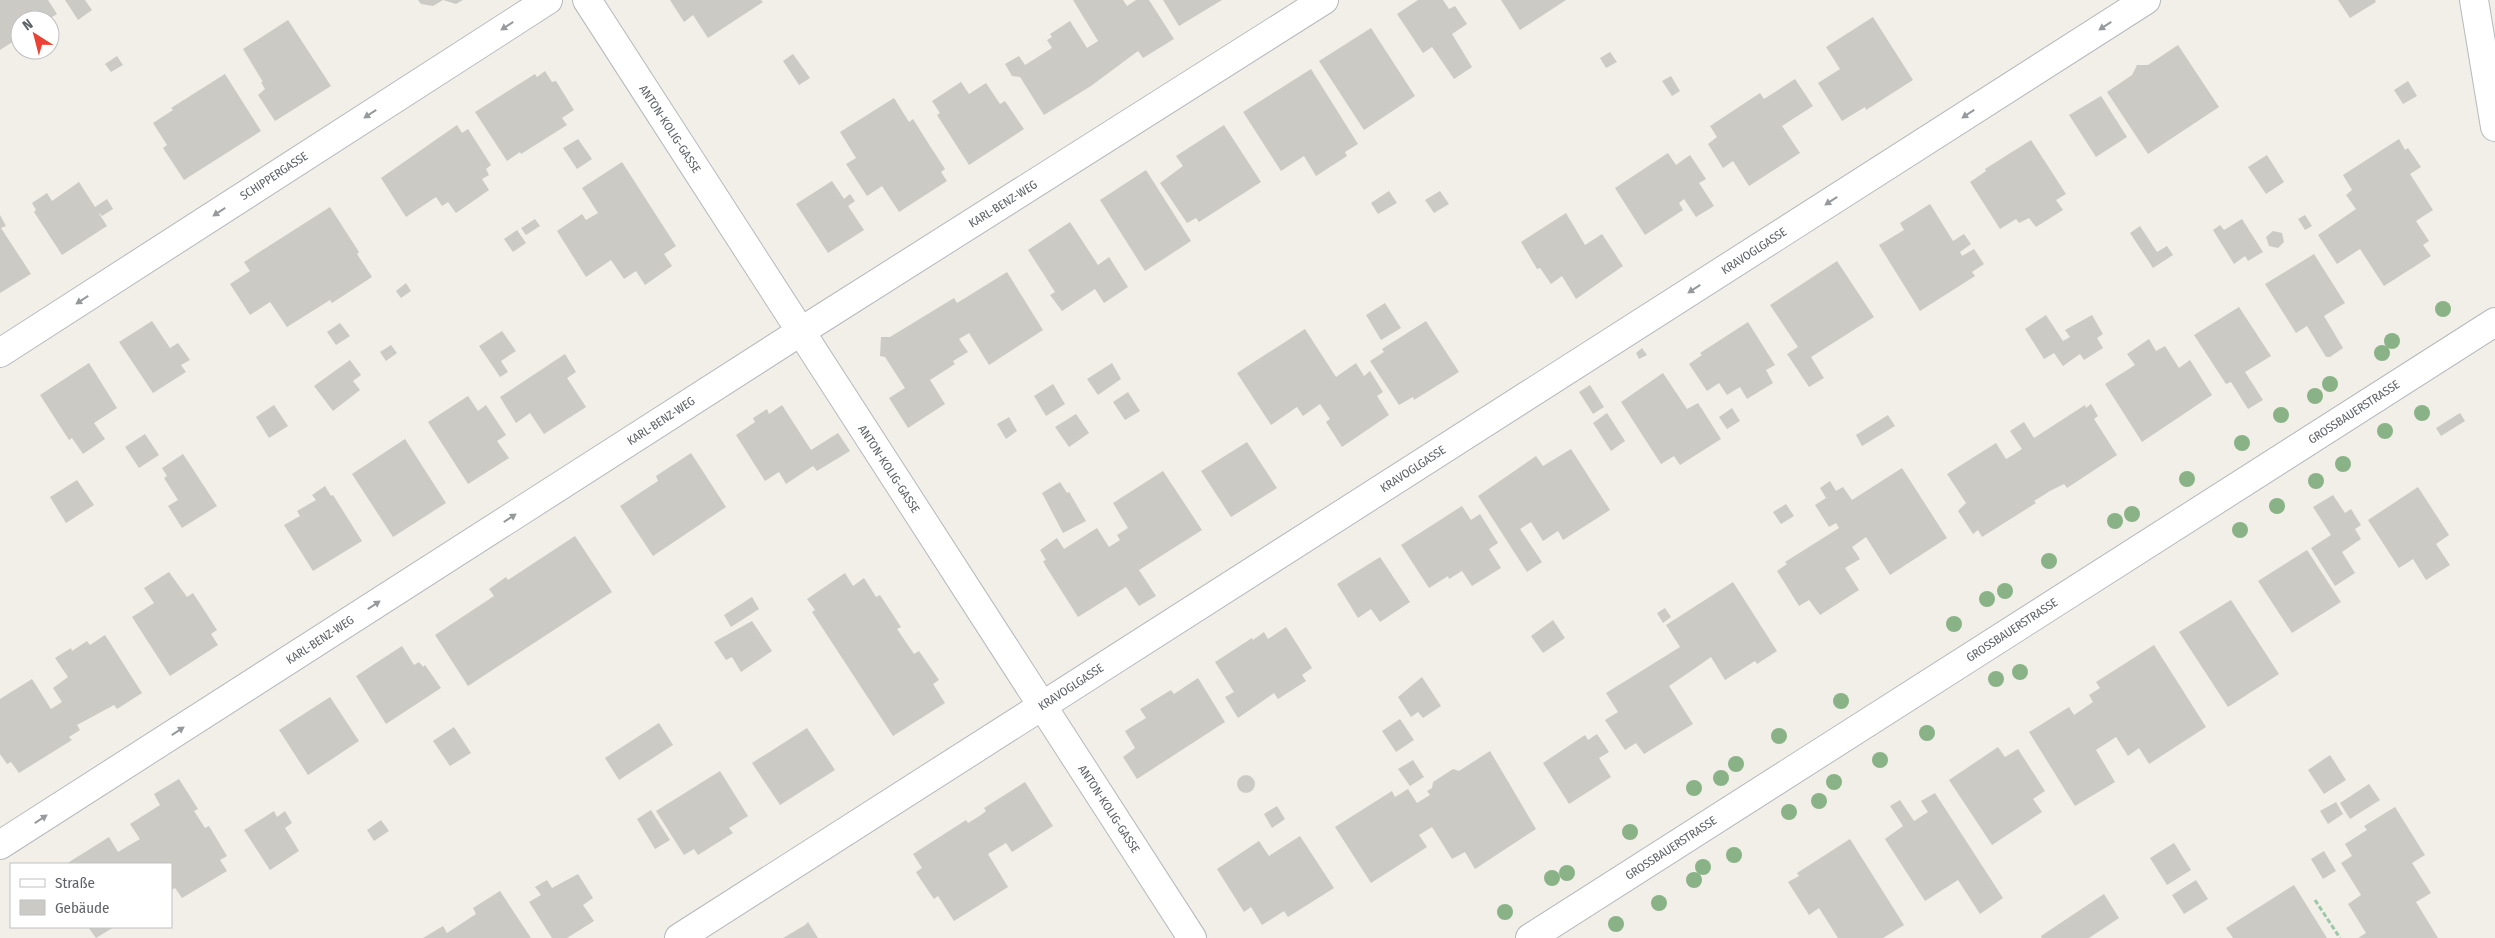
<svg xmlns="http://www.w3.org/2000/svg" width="2495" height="938" font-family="'Fira Sans Condensed',sans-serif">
<rect width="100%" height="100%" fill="#f1efe8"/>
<!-- building -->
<g fill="#cccac5">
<path d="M0 0H48L57 14 47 20H20V37L0 50Z"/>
<path d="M65 0H85L92 10 78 20Z"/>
<path d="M418 0H463L456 4 443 0 433 6 421 4Z"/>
<path d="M670 0H761L763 2 708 38 693 15 684 22Z"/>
<path d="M1073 0H1123L1127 6 1136 0H1149L1174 39 1143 58 1138 51 1091 86 1044 115 1020 77 1012 76 1005 64 1019 56 1025 65 1052 48 1047 40 1052 37 1050 34 1070 21 1087 48 1098 41Z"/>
<path d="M1163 0H1222L1179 26Z"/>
<path d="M1418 0H1443L1449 9 1455 6 1467 24 1452 34 1472 67 1454 79 1432 47 1423 53 1397 14Z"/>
<path d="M1501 0H1566L1520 30Z"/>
<path d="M2338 0H2375L2376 2 2350 18Z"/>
<path d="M1873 17 1913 80 1866 110 1865 107 1842 121 1818 83 1840 69 1826 47Z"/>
<path d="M288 20 331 86 275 121 258 95 265 89 261 82H263L243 49Z"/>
<path d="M1371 28 1415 96 1364 130 1319 61Z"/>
<path d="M2178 45 2219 107 2148 154 2107 92 2132 75 2137 65H2148Z"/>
<path d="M1610 52 1617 62 1606 68 1600 58Z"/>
<path d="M793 54 810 78 799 85 783 61Z"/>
<path d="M117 56 123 65 111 72 105 64Z"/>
<path d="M1311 69 1358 144 1345 152 1347 156 1316 176 1304 156 1281 171 1243 112Z"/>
<path d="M545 71 552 82 556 81 574 110 562 118 567 125 521 154 520 152 507 161 475 112 535 74 537 77Z"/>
<path d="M225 74 261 131 184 180 163 148 167 145 153 123 173 110 171 108Z"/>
<path d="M1671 76 1680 91 1672 96 1662 81Z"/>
<path d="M1795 79 1813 106 1782 126 1800 153 1749 186 1733 161 1723 168 1708 144 1717 137 1710 126 1760 93 1764 99Z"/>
<path d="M2408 81 2417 96 2403 104 2394 90Z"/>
<path d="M961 82 969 94 986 83 1000 104 1005 101 1024 129 969 165 937 115 940 113 932 101Z"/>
<path d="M2101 96 2127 137 2096 157 2069 115Z"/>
<path d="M894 98 909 122 913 119 930 146 945 169 941 172 947 181 899 212 882 186 867 196 846 164 856 158 840 132Z"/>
<path d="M457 125 462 133 468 129 491 165 486 169 489 175 482 179 489 190 456 213 448 202 442 206 436 197 406 217 381 178Z"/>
<path d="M1224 125 1261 182 1199 222 1196 218 1187 223 1160 183 1183 166 1176 156Z"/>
<path d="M578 139 592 159 577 169 563 148Z"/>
<path d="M2399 139 2405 150 2408 148 2421 167 2410 174 2433 210 2416 221 2429 241 2423 245 2431 256 2384 286 2360 249 2337 264 2318 235 2356 209 2346 195 2352 190 2343 175Z"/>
<path d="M2031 140 2066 194 2056 200 2063 210 2036 227 2029 218 2019 223 2016 219 2000 229 1970 182 1986 171 1985 169Z"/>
<path d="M1668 153 1676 165 1690 155 1706 179 1699 183 1714 206 1696 217 1684 199 1679 203 1683 210 1645 235 1615 188Z"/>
<path d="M2267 155 2284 182 2266 194 2248 167Z"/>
<path d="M622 162 676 246 664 254 672 266 645 285 636 271 624 279 611 260 586 277 557 231 582 214 586 220 598 213 582 188Z"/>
<path d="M1146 170 1191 241 1145 271 1100 200Z"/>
<path d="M832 181 844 199 850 194 855 201 848 206 864 230 828 253 796 204Z"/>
<path d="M79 182 95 207 107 199 113 209 102 216 98 212 107 226 62 255 34 212 36 210 32 203 47 193 52 201Z"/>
<path d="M1389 191 1397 203 1378 214 1371 203Z"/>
<path d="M1440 191 1449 204 1434 213 1425 200Z"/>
<path d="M1930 204 1953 241 1964 234 1971 244 1960 252 1962 256 1974 249 1984 264 1972 272 1975 276 1920 311 1879 245 1904 230 1900 223Z"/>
<path d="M330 207 359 252 357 254 372 277 332 303 330 300 287 327 270 302 250 315 230 284 250 271 244 262Z"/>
<path d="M1566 213 1585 245 1602 234 1623 266 1576 299 1562 276 1551 284 1540 268 1537 269 1521 242Z"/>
<path d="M0 215 6 226 1 228 31 274 0 293Z"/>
<path d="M2305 215 2312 226 2305 230 2298 219Z"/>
<path d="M535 219 540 226 526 235 521 228Z"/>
<path d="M2242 219 2263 252 2248 261 2245 256 2234 264 2213 230 2220 225 2224 230Z"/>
<path d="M1070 222 1098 265 1109 257 1128 287 1104 303 1095 289 1062 311 1050 295 1055 292 1028 250Z"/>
<path d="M2140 226 2157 252 2167 246 2173 255 2153 268 2130 233Z"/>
<path d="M517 230 526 243 513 252 504 239Z"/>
<path d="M2273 231 2282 233 2284 242 2278 248 2269 246 2266 237Z"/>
<path d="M2314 254 2345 303 2324 316 2343 348 2330 357H2326L2307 326 2296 333 2265 284Z"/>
<path d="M1837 261 1874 317 1811 357 1824 378 1809 387 1787 354 1798 347 1770 305Z"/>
<path d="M1007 272 1043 330 989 365 969 333 959 339 968 352 953 361 955 364 930 380 945 404 908 428 889 398 905 388 885 357 880 356 881 337H890L954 298 957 303Z"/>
<path d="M406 283 411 291 401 298 396 291Z"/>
<path d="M1385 303 1401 328 1381 340 1366 315Z"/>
<path d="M2239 307 2271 356 2245 372 2263 400 2248 409 2231 382 2226 384 2194 335Z"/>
<path d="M2046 315 2063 341 2070 337 2065 330 2092 315 2103 334 2097 338 2103 348 2084 360 2080 354 2063 366 2054 353 2044 359 2025 329Z"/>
<path d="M152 321 170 348 178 343 190 360 181 365 186 372 153 393 119 342Z"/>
<path d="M1426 321 1459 372 1414 400 1413 397 1399 405 1370 361 1384 352 1382 349Z"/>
<path d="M1748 322 1775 365 1766 370 1773 383 1747 399 1740 387 1727 395 1719 383 1707 391 1689 364 1702 355 1700 353Z"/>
<path d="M340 323 350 336 336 345 327 332Z"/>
<path d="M1305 329 1336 377 1356 363 1364 376 1370 371 1383 392 1377 396 1389 415 1342 447 1326 422 1330 419 1320 404 1303 416 1297 407 1271 425 1237 373Z"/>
<path d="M502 331 516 351 501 361 508 372 500 377 479 346Z"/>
<path d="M2149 339 2156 351 2165 346 2179 368 2190 360 2212 395 2142 442 2105 384 2135 365 2127 354Z"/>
<path d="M391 345 397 353 386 361 380 352Z"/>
<path d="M1642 348 1647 355 1639 359 1636 353Z"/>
<path d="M565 354 576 372 567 378 586 407 544 434 530 413 516 423 500 397Z"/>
<path d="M350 360 361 375 353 381 360 390 333 411 314 386Z"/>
<path d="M89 363 117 408 94 423 105 439 83 454 72 438 69 440 40 395Z"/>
<path d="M1112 363 1121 379 1098 395 1087 379Z"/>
<path d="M1663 373 1687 409 1698 403 1721 439 1680 465 1674 456 1661 464 1621 402Z"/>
<path d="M1053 384 1065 404 1046 416 1034 396Z"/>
<path d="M1590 385 1604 407 1593 414 1579 392Z"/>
<path d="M1128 392 1140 411 1125 420 1113 402Z"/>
<path d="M468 396 478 411 486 405 506 435 497 441 509 458 468 484 428 422Z"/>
<path d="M2091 404 2098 416 2094 419 2117 455 2067 488 2064 484 2050 491 2034 501 2036 503 1982 537 1978 530 1973 534 1958 511 1966 503 1947 474 1996 443 2006 459 2013 455 2022 449 2010 431 2024 422 2034 438 2085 405 2086 408Z"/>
<path d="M274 405 288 426 269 438 256 417Z"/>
<path d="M782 405 811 450 838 433 850 451 817 471 813 466 786 484 779 472 765 481 736 435 755 422 753 418 767 409 769 414Z"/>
<path d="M1732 408 1740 421 1727 429 1719 417Z"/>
<path d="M1607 413 1625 441 1611 451 1593 423Z"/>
<path d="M2460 413 2465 421 2441 436 2436 428Z"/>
<path d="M1076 414 1089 433 1069 447 1055 427Z"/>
<path d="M1888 415 1895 426 1862 446 1856 435Z"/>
<path d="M1009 417 1017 431 1006 439 997 424Z"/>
<path d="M145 434 159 455 139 468 125 447Z"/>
<path d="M405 439 446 503 393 537 352 474Z"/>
<path d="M1247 442 1277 488 1231 517 1201 471Z"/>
<path d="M1571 449 1610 510 1563 540 1558 531 1543 541 1531 522 1520 529 1542 562 1527 572 1478 496 1536 456 1543 466Z"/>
<path d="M691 453 726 507 653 556 620 506 658 481 656 476Z"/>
<path d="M183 454 217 506 182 528 168 506 178 500 164 478 167 476 162 468Z"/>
<path d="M1902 468 1947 538 1890 575 1866 537 1852 547 1860 559 1845 568 1859 590 1820 615 1809 600 1799 606 1777 571 1787 564 1785 562 1839 528 1836 523 1829 527 1815 505 1826 498 1820 488 1830 481 1836 491 1843 487 1852 500Z"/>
<path d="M1163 471 1202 530 1139 570 1156 596 1139 606 1126 587 1078 617 1045 565 1043 561 1046 560 1040 550 1057 538 1064 549 1097 528 1109 547 1120 540 1117 535 1128 528 1113 503Z"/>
<path d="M77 480 94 505 66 523 50 497Z"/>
<path d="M1060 482 1067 493 1069 492 1086 521 1063 533 1042 493Z"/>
<path d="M325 486 331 496 333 495 362 541 313 571 284 525 300 516 297 511 316 500 312 495Z"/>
<path d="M2418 487 2449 535 2436 544 2450 565 2426 580 2413 559 2399 568 2368 520Z"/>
<path d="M2333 495 2345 513 2351 509 2361 525 2355 529 2361 539 2342 552 2355 573 2335 586 2311 548 2331 535 2313 507Z"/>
<path d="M1786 504 1794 516 1781 524 1773 512Z"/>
<path d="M1462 506 1471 520 1480 514 1498 543 1489 549 1501 568 1472 586 1462 571 1449 579 1448 576 1429 588 1401 545Z"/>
<path d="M575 536 612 592 468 686 435 635 494 596 489 589 506 577 508 580Z"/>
<path d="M2307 550 2341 602 2292 633 2258 581Z"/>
<path d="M1380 557 1410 602 1380 622 1371 609 1358 618 1337 584Z"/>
<path d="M169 572 187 597 193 593 217 630 211 634 218 645 170 676 132 617 154 603 144 588Z"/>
<path d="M845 573 853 586 864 578 876 597 880 595 901 627 897 629 914 654 919 651 939 680 933 684 945 703 893 736 812 612 815 610 807 599Z"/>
<path d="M1733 582 1777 651 1757 664 1755 661 1725 680 1711 657 1691 671 1669 686 1693 724 1644 754 1636 743 1625 750 1605 720 1618 712 1606 693 1680 647 1666 625Z"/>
<path d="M752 597 759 609 731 627 724 615Z"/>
<path d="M2231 600 2279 674 2228 707 2179 632Z"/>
<path d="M1665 608 1671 617 1663 623 1657 613Z"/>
<path d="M1553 620 1565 638 1543 653 1531 636Z"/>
<path d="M752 621 772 651 741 672 732 657 726 660 714 642Z"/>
<path d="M1286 627 1312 668 1302 675 1306 681 1278 699 1274 693 1238 718 1225 697 1234 692 1215 662 1252 638 1253 640 1264 632 1268 639Z"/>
<path d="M105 635 142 693 117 709 114 705 77 725 80 730 69 737 72 740 19 773 11 762 7 764 0 754V699L32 679 51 709 62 702 53 688 68 677 55 658 71 648 72 651 87 641 90 645Z"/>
<path d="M2154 645 2206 727 2149 764 2139 748 2128 756 2116 737 2096 750 2115 782 2075 806 2029 732 2069 707 2074 715 2093 702 2089 695 2100 688 2096 682Z"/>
<path d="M402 646 414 665 419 662 423 667 425 665 441 688 386 724 356 676Z"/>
<path d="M1422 677 1441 706 1423 718 1418 712 1411 717 1398 697Z"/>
<path d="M1198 678 1225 722 1137 779 1123 757 1135 748 1125 731 1146 718 1140 709 1171 690 1174 694Z"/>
<path d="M330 697 359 741 308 775 279 730Z"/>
<path d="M1400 719 1414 740 1396 752 1382 731Z"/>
<path d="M659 723 673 745 619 780 605 758Z"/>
<path d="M454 727 471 753 450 766 433 741Z"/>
<path d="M807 728 835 770 780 805 752 763Z"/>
<path d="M1597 734 1609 752 1599 758 1611 777 1569 804 1543 763 1585 735 1588 740Z"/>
<path d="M1998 747 2005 757 2018 749 2045 791 2033 799 2042 812 1992 845 1949 780Z"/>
<path d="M1490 751 1536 829 1475 869 1465 852 1452 859 1432 827 1419 835 1427 847 1371 883 1335 827 1392 791 1395 797 1408 789 1417 803 1430 795 1427 791 1432 788 1433 782 1453 769 1459 771Z"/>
<path d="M2330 755 2346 780 2324 794 2308 770Z"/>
<path d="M1413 760 1424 777 1410 786 1398 769Z"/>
<path d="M720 771 748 816 729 828 733 833 698 855 694 849 684 855 656 811Z"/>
<circle cx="1246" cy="784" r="9"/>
<path d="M179 779 198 809 194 811 205 828 209 826 227 856 220 860 227 871 182 898 175 888 171 890V864H66L109 837 118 852 140 839 130 824 160 805 154 794Z"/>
<path d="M1025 782 1053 826 1012 852 1006 843 988 854 1008 887 954 921 938 896 934 899 921 880 916 872 922 868 913 854 966 820 968 823 981 815 986 811 984 808Z"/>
<path d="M2369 784 2380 800 2350 819 2340 803Z"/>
<path d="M1935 793 2003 898 1980 914 1958 880 1925 901 1885 839 1903 826 1890 806 1900 800 1914 821 1928 812 1921 801Z"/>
<path d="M2336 802 2343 814 2328 824 2320 811Z"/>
<path d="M1277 806 1285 819 1272 828 1264 814Z"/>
<path d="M2395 807 2425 855 2412 863 2431 893 2416 902 2438 938H2358L2366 933 2348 904 2361 895 2341 863 2352 856 2345 844 2367 830 2364 826Z"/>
<path d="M651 810 670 840 655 849 637 819Z"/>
<path d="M274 811 277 817 285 811 292 823 285 828 299 851 270 870 244 830Z"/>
<path d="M381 820 389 831 374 841 367 830Z"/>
<path d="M1300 836 1334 888 1288 917 1284 911 1262 925 1251 907 1244 912 1217 869 1259 841 1269 856Z"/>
<path d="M1850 839 1904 925 1883 938H1838L1819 908 1809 915 1788 882 1799 876 1797 873Z"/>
<path d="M2174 843 2191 870 2167 885 2150 858Z"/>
<path d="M2324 851 2336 871 2323 879 2311 859Z"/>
<path d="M578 874 593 898 583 905 594 921 567 938H552L529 902 541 895 535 887 547 880 552 888Z"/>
<path d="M2196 880 2208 899 2184 914 2172 895Z"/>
<path d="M2294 885 2327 938H2233L2226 928Z"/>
<path d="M500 891 531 938H423L443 926 447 933 476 914 473 908Z"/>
<path d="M2104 894 2119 918 2089 938H2042L2041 936Z"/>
<path d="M808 922 818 938H783L805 925Z"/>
<path d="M88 927H114L96 938Z"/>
</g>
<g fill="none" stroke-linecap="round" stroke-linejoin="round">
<!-- street casing -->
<g stroke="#b5b8bc" stroke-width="30">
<g id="street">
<path d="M587 0 1192 938"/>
<path d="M0 353 548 0"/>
<path d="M0 845 800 332 1324 0"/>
<path d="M679 938 2146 0"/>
<path d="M1530 938 2495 322"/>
</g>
</g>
<!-- secondary casing -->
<g stroke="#b6babf" stroke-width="30">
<path id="secondary" d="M2474 0 2495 127"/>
</g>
<!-- path -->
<path stroke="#9cc7a9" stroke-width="3" stroke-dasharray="5 2.5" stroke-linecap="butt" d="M2315 900 2340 938"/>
<!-- street -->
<use href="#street" stroke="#fff" stroke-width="28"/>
<!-- secondary -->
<use href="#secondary" stroke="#fff" stroke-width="28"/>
</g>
<!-- trees -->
<g fill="#89b387">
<circle cx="2443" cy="309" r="8"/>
<circle cx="2392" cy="341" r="8"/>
<circle cx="2382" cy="353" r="8"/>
<circle cx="2330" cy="384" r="8"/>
<circle cx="2315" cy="396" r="8"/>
<circle cx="2422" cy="413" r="8"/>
<circle cx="2281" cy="415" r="8"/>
<circle cx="2385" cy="431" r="8"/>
<circle cx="2242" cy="443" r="8"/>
<circle cx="2343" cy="464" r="8"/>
<circle cx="2187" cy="479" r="8"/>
<circle cx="2316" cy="481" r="8"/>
<circle cx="2277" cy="506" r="8"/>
<circle cx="2132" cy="514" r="8"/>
<circle cx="2115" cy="521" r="8"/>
<circle cx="2240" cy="530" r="8"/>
<circle cx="2049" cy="561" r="8"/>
<circle cx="2005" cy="591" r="8"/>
<circle cx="1987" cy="599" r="8"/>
<circle cx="1954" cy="624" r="8"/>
<circle cx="2020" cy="672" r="8"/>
<circle cx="1996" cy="679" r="8"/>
<circle cx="1841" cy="701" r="8"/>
<circle cx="1927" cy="733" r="8"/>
<circle cx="1779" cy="736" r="8"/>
<circle cx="1880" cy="760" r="8"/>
<circle cx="1736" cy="764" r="8"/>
<circle cx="1721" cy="778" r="8"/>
<circle cx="1834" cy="782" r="8"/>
<circle cx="1694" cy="788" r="8"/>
<circle cx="1819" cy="801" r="8"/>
<circle cx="1789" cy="812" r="8"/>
<circle cx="1630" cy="832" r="8"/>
<circle cx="1734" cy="855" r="8"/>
<circle cx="1703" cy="867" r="8"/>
<circle cx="1567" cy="873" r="8"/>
<circle cx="1552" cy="878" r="8"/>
<circle cx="1694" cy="880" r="8"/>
<circle cx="1659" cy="903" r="8"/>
<circle cx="1505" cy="912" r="8"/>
<circle cx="1616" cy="924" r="8"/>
</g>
<!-- one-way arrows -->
<defs><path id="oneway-solid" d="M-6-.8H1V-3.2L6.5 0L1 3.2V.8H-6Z" transform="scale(1.25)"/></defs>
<g fill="#979a9d">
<use href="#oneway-solid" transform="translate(507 26) rotate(147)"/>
<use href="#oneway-solid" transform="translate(2105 26) rotate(147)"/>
<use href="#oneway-solid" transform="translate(370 114) rotate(147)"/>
<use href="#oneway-solid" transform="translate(1968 114) rotate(147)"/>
<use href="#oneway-solid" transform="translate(1831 201) rotate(147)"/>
<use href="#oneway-solid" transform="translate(219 212) rotate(147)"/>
<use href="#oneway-solid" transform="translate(1694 289) rotate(147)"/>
<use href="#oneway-solid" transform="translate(82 300) rotate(147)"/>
<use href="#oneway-solid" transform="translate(510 518) rotate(-33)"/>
<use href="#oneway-solid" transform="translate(374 605) rotate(-33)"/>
<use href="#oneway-solid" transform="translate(178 731) rotate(-33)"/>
<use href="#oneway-solid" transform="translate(41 819) rotate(-33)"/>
</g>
<g text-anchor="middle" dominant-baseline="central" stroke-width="4" stroke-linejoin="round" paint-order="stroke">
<!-- street labels -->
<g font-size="12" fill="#5f6368" stroke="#fff">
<text transform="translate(670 129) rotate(57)">ANTON-KOLIG-GASSE</text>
<text transform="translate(274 176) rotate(-33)">SCHIPPERGASSE</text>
<text transform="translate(1003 204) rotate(-32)">KARL-BENZ-WEG</text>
<text transform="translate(1754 251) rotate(-33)">KRAVOGLGASSE</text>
<text transform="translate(2354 412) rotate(-33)">GROSSBAUERSTRASSE</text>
<text transform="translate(661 421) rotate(-33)">KARL-BENZ-WEG</text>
<text transform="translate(889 469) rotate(57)">ANTON-KOLIG-GASSE</text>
<text transform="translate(1413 469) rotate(-33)">KRAVOGLGASSE</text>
<text transform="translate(2012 630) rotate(-33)">GROSSBAUERSTRASSE</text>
<text transform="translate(320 640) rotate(-33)">KARL-BENZ-WEG</text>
<text transform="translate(1071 687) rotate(-33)">KRAVOGLGASSE</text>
<text transform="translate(1109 809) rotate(57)">ANTON-KOLIG-GASSE</text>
<text transform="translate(1671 848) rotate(-33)">GROSSBAUERSTRASSE</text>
</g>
</g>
<!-- legend -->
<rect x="10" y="863" width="162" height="65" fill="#ffffff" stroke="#bfc1c3"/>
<rect x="20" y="879" width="25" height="8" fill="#ffffff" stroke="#bfc1c3"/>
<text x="55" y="888" font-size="15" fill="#5f6368">Straße</text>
<rect x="20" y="900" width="25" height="15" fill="#cccac5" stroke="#bfc1c3"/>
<text x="55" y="913" font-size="15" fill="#5f6368">Gebäude</text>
<!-- north arrow -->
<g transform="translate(35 35) rotate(324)"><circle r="24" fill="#ffffff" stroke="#bfc1c3"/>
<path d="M0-4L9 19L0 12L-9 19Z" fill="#ea4335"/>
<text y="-8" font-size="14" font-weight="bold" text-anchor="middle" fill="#5f6368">N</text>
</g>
</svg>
